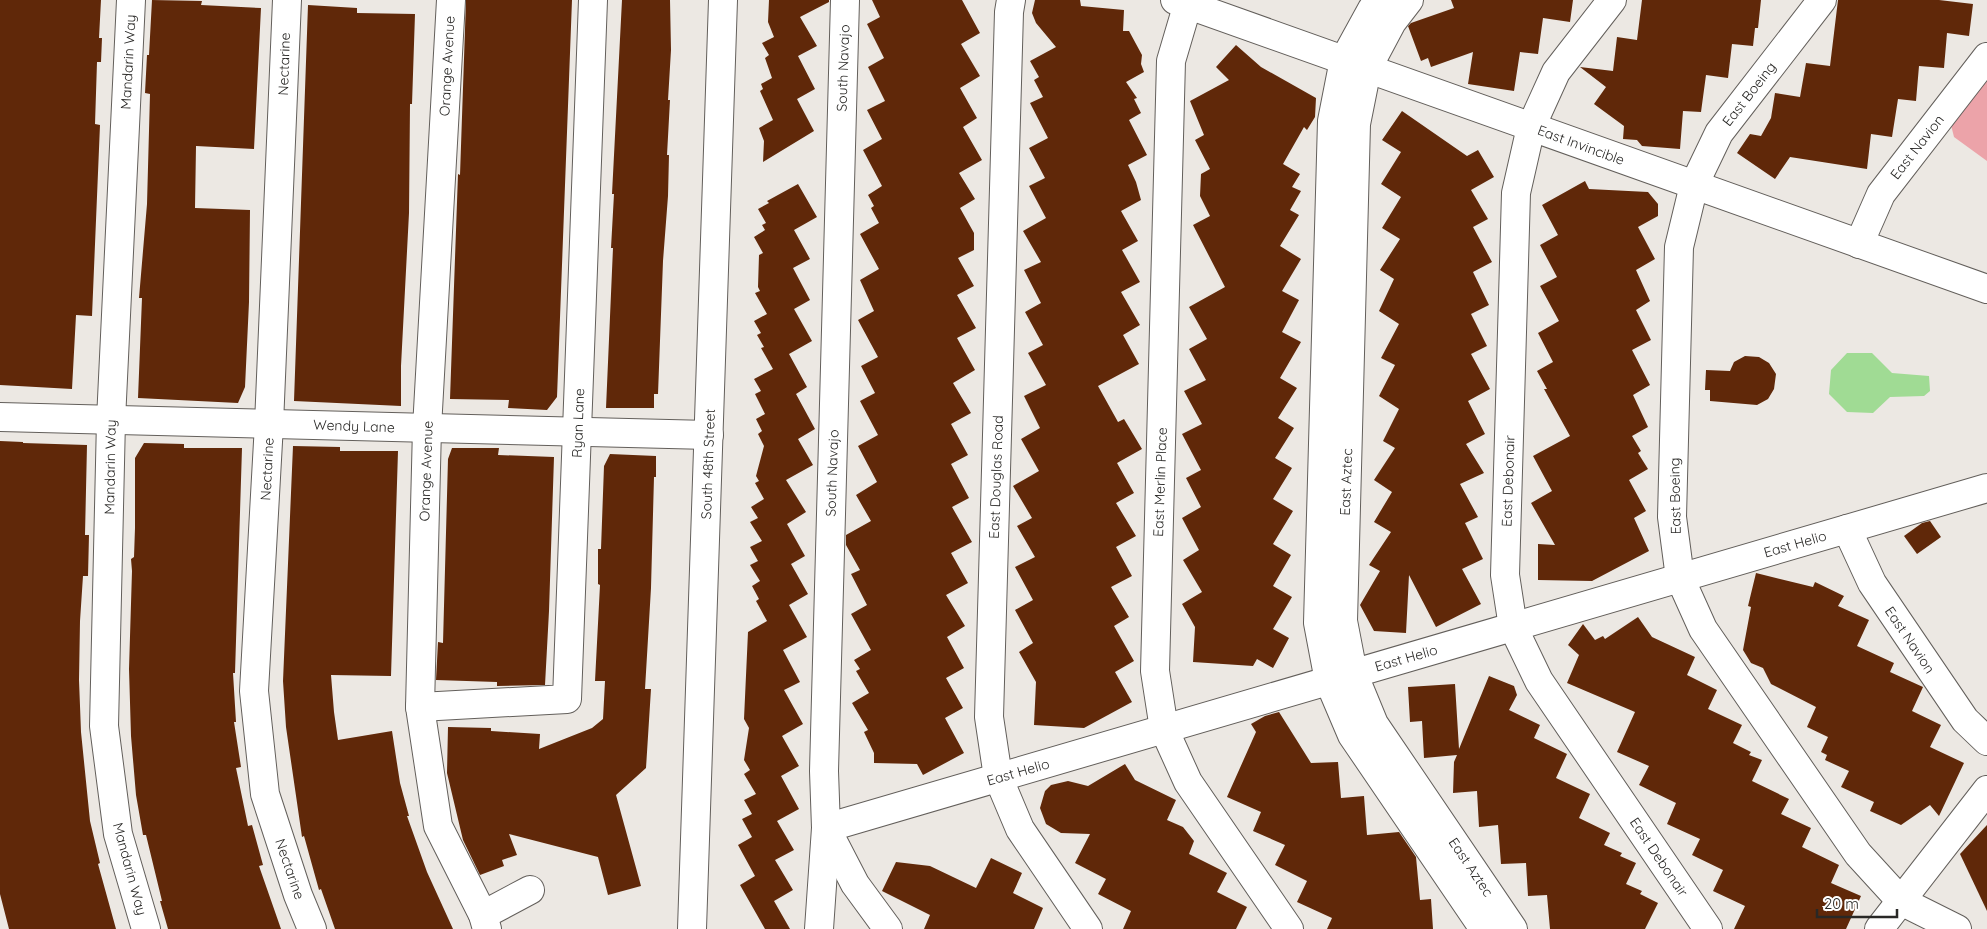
<svg xmlns="http://www.w3.org/2000/svg" width="1987" height="929" font-family="Quicksand,sans-serif">
<rect width="100%" height="100%" fill="#ece8e3"/>
<!-- green -->
<path fill="#eca3a9" d="M1987 79V161L1954 137 1951 125Z"/>
<!-- water -->
<path fill="#a0db94" d="M1847 353H1872L1892 373 1929 376 1930 391 1924 396 1890 397 1873 413 1847 412 1829 394 1831 370Z"/>
<!-- building -->
<g fill="#602809">
<path d="M0 0H101L99 38H102L101 62H97L95 124 100 125 92 316 76 315 72 389 0 385Z"/>
<path d="M152 0 202 1 201 5 261 8 254 149 196 146 195 208 250 210 249 302 245 387 238 403 138 398 142 298H139L147 204 150 94 145 93 147 55H149Z"/>
<path d="M466 0H572L557 397 547 410 508 408 509 400 450 399 458 174 460 175Z"/>
<path d="M622 0H670L671 50 668 100H670L667 155H669L668 196 663 261 658 394H654V408H606L613 248H611L614 194H612Z"/>
<path d="M769 0H829V2L800 17 817 46 798 56 815 89 797 99 814 131 763 162 764 141 759 128 773 120 760 91 763 89 761 84 772 78 765 58 769 55 762 43 774 37 768 22Z"/>
<path d="M872 0H962L980 33 961 44 980 76 960 88 977 118 963 127 982 160 959 173 975 199 960 208 974 233V250L958 258 974 286 957 295 976 328 957 338 975 370 953 383 971 413 951 424 968 455 951 464 969 498 952 507 972 542 951 553 968 583 946 595 965 626 947 637 964 668 946 678 963 708 945 718 964 753 923 775 917 764 874 763V753L864 732 868 730 852 703 869 693 856 671 860 669 854 660 871 650 851 614 867 605 851 574 860 570 846 545V535L871 521 856 495 877 482 858 446 878 435 860 401 875 393 861 366 878 357 858 320 874 311 860 280 879 269 860 234 879 223 871 208 874 206 868 195 882 186 863 150 882 139 867 110 885 101 868 67 884 58 867 24 880 17Z"/>
<path d="M1035 0H1080L1081 6 1124 10 1123 31H1129L1142 55 1141 64 1144 72 1126 82 1137 98 1134 99 1141 113 1129 120 1147 155 1128 165 1136 182 1141 200 1121 211 1138 241 1122 250 1140 282 1121 292 1140 325 1123 335 1139 364 1098 386 1118 422 1124 419 1142 449 1117 463 1134 493 1116 503 1136 536 1116 547 1132 576 1111 587 1129 617 1114 626 1134 661 1115 672 1132 702 1084 728 1034 725 1036 682 1019 652 1033 643 1015 610 1033 600 1015 567 1035 557 1017 526 1032 518 1013 486 1039 471 1021 439 1040 428 1024 396 1046 385 1028 353 1043 345 1025 312 1041 303 1024 270 1041 262 1023 231 1046 218 1029 186 1045 178 1029 148 1048 138 1030 103 1043 97 1034 80 1039 77 1030 61 1056 47 1036 23 1032 13Z"/>
<path d="M1451 0H1573L1570 22 1543 18 1538 54 1520 52 1514 91 1468 84 1473 52 1431 67 1428 58 1421 61 1408 26 1411 23 1454 8Z"/>
<path d="M1642 0H1761L1758 28H1755L1753 46 1732 44 1728 78 1706 75 1701 112 1683 111 1680 149 1642 146 1637 140 1623 139 1624 126 1594 104 1606 87 1580 67 1613 71 1617 37 1637 40Z"/>
<path d="M1838 0H1939L1973 4 1969 36 1947 33 1944 68 1919 66 1916 101 1898 99 1892 137 1871 134 1867 169 1790 157 1775 179 1737 153 1750 134 1761 136 1771 118 1775 93 1800 97 1806 63 1830 66Z"/>
<path d="M308 5 357 8V13L415 14 412 104H410L409 213 401 366V406L294 401Z"/>
<path d="M1236 45 1261 67 1316 98 1315 117 1307 130 1304 127 1283 164 1300 174 1292 187 1301 191 1290 210 1299 215 1280 246 1301 259 1282 291 1299 300 1282 332 1301 342 1280 378 1297 388 1278 418 1294 428 1275 458 1292 468 1273 499 1293 511 1273 544 1291 555 1273 586 1292 597 1273 629 1289 638 1273 668 1257 659 1253 666 1193 662 1195 627 1182 604 1202 592 1183 560 1199 550 1182 518 1201 507 1186 478 1201 470 1182 434 1202 424 1184 391 1206 380 1189 349 1207 339 1189 307 1225 287 1193 225 1210 216 1200 196 1201 174 1210 169 1195 140 1204 135 1190 101 1229 80 1216 67Z"/>
<path d="M1402 111 1467 156 1478 150 1494 177 1471 190 1488 219 1473 227 1492 262 1473 272 1489 305 1471 314 1487 346 1471 354 1490 389 1468 401 1485 434 1466 444 1484 473 1460 484 1478 517 1465 523 1483 559 1462 569 1481 604 1436 627 1409 575 1406 633 1374 631 1360 605 1380 571 1369 565 1391 532 1374 522 1392 492 1374 480 1395 448 1383 441 1399 409 1379 396 1395 365 1381 358 1399 324 1379 311 1394 279 1380 270 1400 239 1382 228 1401 197 1381 184 1401 152 1382 140Z"/>
<path d="M1585 181 1589 189 1648 192 1658 204V216L1638 227 1655 259 1636 270 1650 301 1636 310 1651 340 1632 350 1650 385 1633 395 1648 427 1632 436 1641 451 1638 453 1648 469 1629 480 1646 511 1634 518 1649 551 1592 581 1538 580V544L1555 545 1531 503 1552 491 1533 456 1570 436 1544 389H1547L1537 371 1553 362 1538 333 1559 321 1540 286 1557 277 1540 245 1558 235 1542 205Z"/>
<path d="M798 184 817 217 794 230 810 259 793 268 810 300 794 309 812 341 789 354 807 387 796 394 815 429 798 439 813 465 786 480 806 512 787 524 805 556 791 564 808 594 789 605 807 637 783 650 800 682 784 690 803 724 782 736 799 766 781 776 799 809 777 821 794 850 775 860 793 890 774 901 790 929H765L740 885 755 876 738 845 752 837 742 819 752 814 744 800 756 794 744 774 750 770 744 760 749 728 744 719 748 632 767 621 756 601 759 599 752 586 760 581 750 565 758 561 750 547 762 541 750 522 758 518 751 507 764 499 755 483 759 481 756 476 764 446 758 434 762 431 756 419 765 414 755 394 761 391 754 379 773 369 761 348 764 347 757 335 761 333 754 321 767 314 755 293 760 291 758 287 759 255 763 253 754 237 765 230 762 225 766 223 758 209 769 203 767 201Z"/>
<path d="M1745 356 1759 357 1769 363 1776 374 1774 389 1768 399 1757 405 1710 401V390H1705L1706 370 1730 371 1734 362Z"/>
<path d="M0 441 23 442V443L87 445 85 535H89L88 576H83L80 621 79 680 81 732 90 821 100 863 98 864 116 929H9L0 894Z"/>
<path d="M144 443 184 444V448H242L235 673H233L236 722H234L241 767 236 768 248 826 252 825 263 865 259 866 281 929H168L160 901H162L146 835H143L136 795 131 736 129 669 132 571 131 559 134 557 135 528V458Z"/>
<path d="M293 446 340 447V451H398L391 676 331 675 334 712 338 740 392 731 400 783 409 816H407L427 872 453 929H335L321 889 319 890 304 836 302 837 286 727 283 681Z"/>
<path d="M452 448H499L498 455 554 457 549 611 545 685 497 686V682L436 680 438 642 443 643 448 459Z"/>
<path d="M610 454 656 456V477H654L651 588 645 689H651L646 768 616 795 641 886 608 895 598 857 509 834 517 855 502 860 504 866 480 875 463 840 447 773 448 727 491 728V731L540 734 539 749 592 728 603 719 605 681H595L600 585 598 584V549H601L604 466Z"/>
<path d="M1930 521 1941 537 1917 554 1904 536 1922 523Z"/>
<path d="M1756 573 1813 587 1815 582 1844 596 1838 606 1869 620 1857 646 1894 663 1890 672 1923 687 1912 711 1941 725 1930 747 1964 763 1939 816 1930 805 1901 825 1870 811 1874 802 1841 787 1849 771 1825 760 1827 755 1821 752 1828 737 1807 727 1816 707 1771 684 1763 668 1751 663 1743 650 1751 607 1748 606Z"/>
<path d="M1638 617 1652 637 1695 657 1687 675 1717 690 1708 709 1742 725 1733 743 1751 752 1749 755 1762 760 1752 781 1789 799 1781 814 1811 828 1802 847 1839 865 1831 883 1861 896 1846 929H1734L1745 906 1713 891 1723 870 1692 855 1700 839 1667 824 1676 803 1639 785 1649 766 1617 752 1635 712 1567 683 1579 655 1568 645 1583 624 1595 640 1603 636 1605 639Z"/>
<path d="M1489 676 1514 686 1517 695 1509 710 1540 725 1534 738 1567 754 1556 778 1590 794 1579 818 1610 833 1604 845 1622 853 1620 856 1636 863 1626 884 1642 891 1640 894 1658 903 1645 929H1550L1547 895 1528 896 1526 863 1501 864 1498 825 1479 827 1477 791 1453 793 1454 762 1457 755 1424 758 1422 721 1410 722 1408 687 1455 684 1459 749Z"/>
<path d="M1279 712 1311 763 1338 762 1341 798 1364 796 1367 835 1399 832 1416 857 1420 900 1431 899 1433 929H1327L1332 918 1297 902 1307 881 1275 865 1285 845 1253 831 1261 812 1227 797 1256 732 1251 724 1265 716Z"/>
<path d="M1125 764 1135 780 1176 800 1167 820 1183 827 1194 841 1189 854 1227 873 1217 892 1247 907 1236 929H1123L1131 911 1098 894 1106 879 1075 863 1090 834 1061 833 1046 824 1040 808 1045 791 1051 785 1068 781 1088 786Z"/>
<path d="M1987 825V911L1960 854Z"/>
<path d="M991 858 1022 873 1013 893 1043 908 1034 929H924L930 915 882 891 896 862 930 866 976 888Z"/>
</g>
<g fill="none" stroke-linecap="round" stroke-linejoin="round">
<!-- minor casing -->
<g stroke="#635f5b" stroke-width="30">
<g id="minor">
<path d="M131 0 111 420 104 726 118 834 146 929"/>
<path d="M287 0 269 424 254 691 265 794 298 895 312 929"/>
<path d="M451 0 427 428 420 707 438 826 483 915 487 929"/>
<path d="M845 0 824 771 826 828 855 884 888 929"/>
<path d="M1011 0 1009 12 989 717 998 777 1020 829 1088 929"/>
<path d="M1175 0 1987 289"/>
<path d="M1189 0 1171 61 1155 671 1164 729 1188 782 1289 929"/>
<path d="M1379 0 1372 9 1344 60 1332 121 1318 623 1329 681 1352 735 1484 929"/>
<path d="M1409 0 1392 22 1367 69 1356 124 1343 621 1353 673 1374 724 1513 929"/>
<path d="M1612 0 1556 72 1531 127 1516 193 1505 575 1513 627 1539 681 1708 929"/>
<path d="M1822 0 1719 133 1694 185 1679 247 1672 517 1680 578 1703 629 1858 854 1901 901 1957 929"/>
<path d="M1859 244 1881 194 1987 57"/>
<path d="M0 417 709 435"/>
<path d="M1847 529 1872 583 1965 720 1987 741"/>
<path d="M420 707 567 699 593 0"/>
<path d="M483 915 530 890"/>
<path d="M692 929 723 0"/>
<path d="M819 929 826 828 1987 488"/>
<path d="M1879 929 1987 790"/>
</g>
</g>
<!-- minor -->
<use href="#minor" stroke="#fff" stroke-width="28"/>
</g>
<g text-anchor="middle" dominant-baseline="central" stroke-width="5" stroke-linejoin="round" paint-order="stroke">
<!-- street labels -->
<g font-size="14" fill="#292826" stroke="#fff">
<text transform="translate(128 62) rotate(-87)">Mandarin Way</text>
<text transform="translate(284 64) rotate(-88)">Nectarine</text>
<text transform="translate(447 66) rotate(-87)">Orange Avenue</text>
<text transform="translate(843 68) rotate(-88)">South Navajo</text>
<text transform="translate(1749 94) rotate(-52)">East Boeing</text>
<text transform="translate(1581 145) rotate(20)">East Invincible</text>
<text transform="translate(1917 147) rotate(-52)">East Navion</text>
<text transform="translate(578 423) rotate(-88)">Ryan Lane</text>
<text transform="translate(354 426) rotate(2)">Wendy Lane</text>
<text transform="translate(708 464) rotate(-88)">South 48th Street</text>
<text transform="translate(110 467) rotate(-89)">Mandarin Way</text>
<text transform="translate(267 469) rotate(-87)">Nectarine</text>
<text transform="translate(426 471) rotate(-88)">Orange Avenue</text>
<text transform="translate(832 473) rotate(-88)">South Navajo</text>
<text transform="translate(996 477) rotate(-88)">East Douglas Road</text>
<text transform="translate(1508 481) rotate(-88)">East Debonair</text>
<text transform="translate(1160 482) rotate(-88)">East Merlin Place</text>
<text transform="translate(1346 482) rotate(-88)">East Aztec</text>
<text transform="translate(1675 496) rotate(-91)">East Boeing</text>
<text transform="translate(1795 544) rotate(-16)">East Helio</text>
<text transform="translate(1910 640) rotate(56)">East Navion</text>
<text transform="translate(1406 658) rotate(-16)">East Helio</text>
<text transform="translate(1018 772) rotate(-16)">East Helio</text>
<text transform="translate(1659 857) rotate(56)">East Debonair</text>
<text transform="translate(1471 867) rotate(56)">East Aztec</text>
<text transform="translate(130 869) rotate(75)">Mandarin Way</text>
<text transform="translate(290 869) rotate(71)">Nectarine</text>
</g>
</g>
<!-- scale -->
<path d="M1817 909v8h80v-8" fill="none" stroke="#292826" stroke-width="2.5"/>
<text x="1824" y="909" font-size="15" fill="#292826" stroke="#ffffff" stroke-width="4" paint-order="stroke">20 m</text>
</svg>
